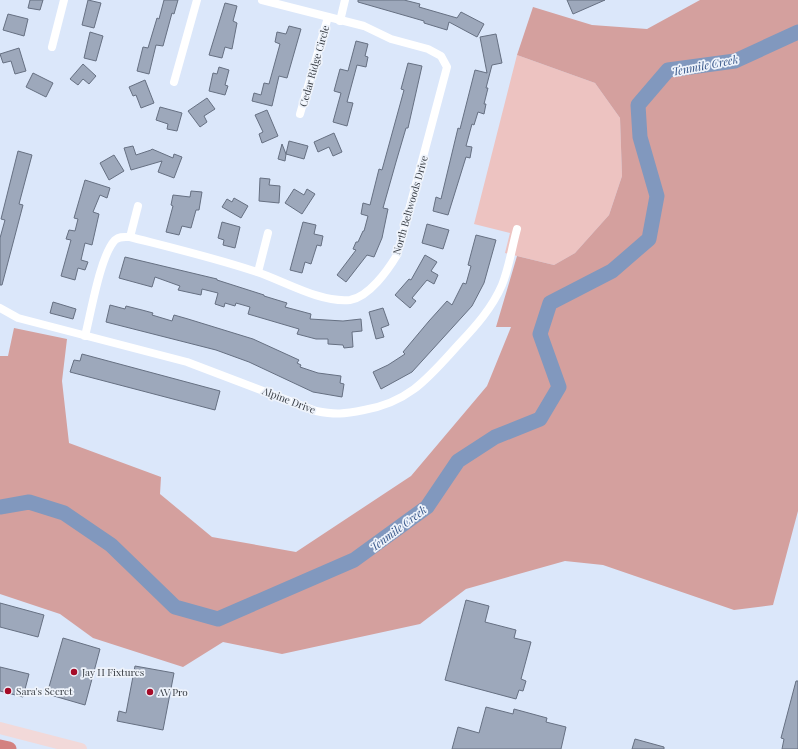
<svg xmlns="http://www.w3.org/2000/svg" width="798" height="749" font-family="'Playfair Display',serif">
<rect width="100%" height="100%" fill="#dbe7fa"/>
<!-- green -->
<path fill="#edc3c1" d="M517 55 595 83 620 118 622 176 609 215 575 253 554 265 505 253 510 233 474 224Z"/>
<!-- forest -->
<path fill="#d4a09e" d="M700 0H798V511L773 605 734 610 603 565 565 561 466 589 420 624 282 654 223 642 183 667 93 638 60 614 0 594V356H8L14 328 67 339 62 381 69 443 161 477 160 494 212 537 296 552 411 476 487 386 511 327H496L517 256 554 265 575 253 609 215 622 176 620 118 595 83 517 55 533 7 592 25 647 29Z"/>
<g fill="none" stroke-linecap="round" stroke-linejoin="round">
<!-- river -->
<path stroke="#8198be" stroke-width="15" d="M0 507 29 502 64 513 111 545 175 607 218 619 354 560 427 507 458 461 495 437 540 419 559 387 540 334 550 303 612 271 649 239 657 196 640 137 638 105 668 70 735 61 798 32"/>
</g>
<!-- building -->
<g fill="#9da8bb" stroke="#667082">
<path d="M30 0H43L40 10 28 8Z"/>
<path d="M88 0 101 3 94 28 82 25Z"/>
<path d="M164 0H178L174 14 172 13 163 46 156 45 149 74 137 71 143 47 148 48 157 18 159 19Z"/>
<path d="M358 0H404L420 4 419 7 457 18 461 12 484 24 477 37 449 22 447 30 424 23V21L358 2Z"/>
<path d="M567 0H605L573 14Z"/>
<path d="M225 3 237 6 233 21 237 23 232 49 225 47 222 58 209 55Z"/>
<path d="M8 14 28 19 24 36 3 30Z"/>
<path d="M289 26 301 29 287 78 279 76 272 106 252 101 254 93 261 95 264 83 269 84 280 44 275 42 277 32 286 34Z"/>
<path d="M90 32 103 36 96 61 84 58Z"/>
<path d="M496 34 502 63 492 65 486 88H488L484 104H486L484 114 478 112 474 125 472 124 466 146 472 147 470 158 466 157 448 215 433 211 436 197 441 199 458 128 460 129 475 70 487 73 480 37Z"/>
<path d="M356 41 368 44 365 56 368 57 366 67 357 65 347 102 353 103 347 126 333 122 341 93 334 91 340 69 348 71Z"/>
<path d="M19 48 26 71 15 74 11 61 3 63 0 54Z"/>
<path d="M408 63 422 66 408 128H406L396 162 383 208 388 209 382 238 374 257 367 255 346 282 337 275 356 250 353 249 356 242H358L363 231H364L368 216 361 214 363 203 370 205 379 169 382 170 404 90 401 89Z"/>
<path d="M83 64 96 76 89 84 83 79 78 85 70 79Z"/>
<path d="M219 67 229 70 225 85 228 86 225 95 209 91 213 73 217 74Z"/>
<path d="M33 73 53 83 46 97 26 87Z"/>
<path d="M145 80 154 103 141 108 136 95 133 96 129 87Z"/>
<path d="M207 98 215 109 204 116 207 122 200 127 188 111Z"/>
<path d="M160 107 182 113 177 131 167 129 168 124 156 120Z"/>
<path d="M267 110 278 136 262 143 259 134 263 132 255 115Z"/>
<path d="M334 133 342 152 333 156 329 147 318 152 314 142Z"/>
<path d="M289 141 308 146 304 159 286 154 285 161 278 159 282 144 286 154Z"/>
<path d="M133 146 136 155 151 150 152 149 173 158 174 154 182 157 174 178 158 172 162 161 131 170 124 148Z"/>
<path d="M18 151 32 155 19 204 23 205 2 285H0V238L5 220 1 219Z"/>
<path d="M114 155 124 171 109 180 100 163Z"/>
<path d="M260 178 270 179 269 185 280 186 279 203 259 201Z"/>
<path d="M85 180 110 188 107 198 100 195 93 212 99 214 92 245 85 243 81 260 88 262 85 270 78 268 75 280 61 276 71 240 66 239 69 230 75 231 78 219 74 218Z"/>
<path d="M294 189 304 195 307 189 315 194 302 214 285 203Z"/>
<path d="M191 191 202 192 199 210H196L191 228 182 226 179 235 166 232 173 206 171 205 173 195 190 197Z"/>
<path d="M234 198 248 206 241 218 222 207 227 199 232 202Z"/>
<path d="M222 222 240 227 235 248 223 245 224 240 218 238Z"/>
<path d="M303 222 316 225 314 234 323 236 321 246 317 245 311 264 305 262 302 273 290 270Z"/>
<path d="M427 224 449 230 443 249 422 243Z"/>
<path d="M476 235 496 240 484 283 472 306 412 372 381 389 373 372 388 365 405 354 403 352 429 321 447 301 452 305 463 283 466 284 471 266 468 265Z"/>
<path d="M425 255 437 262 431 271 438 275 434 284 427 280 412 298 416 301 410 308 395 295 409 279 411 280Z"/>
<path d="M125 257 217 279V280L264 295V296L287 303 285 307 311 314 310 319 343 321 361 319 362 331 352 332 353 347 344 348 343 345 328 344V339H316L297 334 299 329 248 314 250 307 236 303 235 306 225 303 224 307 215 304 218 293 202 289 201 295 187 292 178 290 180 286 155 277 152 287 119 278Z"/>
<path d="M53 302 76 309 73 319 50 313Z"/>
<path d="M110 305 125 309 126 306 142 310 153 313 152 315 172 321 174 315 188 319 253 339 299 360 297 363 301 365 300 367 318 373 341 376 340 383 344 384 342 397 313 392 249 362 216 350 106 322Z"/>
<path d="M383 308 389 325 381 328 384 337 376 339 369 312Z"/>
<path d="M82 354 220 391 215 410 70 372 74 360 80 361Z"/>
<path d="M466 600 489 606 485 622 516 630 514 638 531 642 521 679 526 681 523 691 519 690 516 699 445 680Z"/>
<path d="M0 603 44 615 38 637 0 627Z"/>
<path d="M63 638 100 649 85 705 47 694Z"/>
<path d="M135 666 174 673 163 730 117 721 119 711 126 713Z"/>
<path d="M0 667 29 674 23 697 0 691Z"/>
<path d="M796 681H798V749H782L784 739 781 738Z"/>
<path d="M486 707 513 714 514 709 547 718 546 722 566 727 561 749H452L458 727 479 733Z"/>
<path d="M635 739 664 747V749H632Z"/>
</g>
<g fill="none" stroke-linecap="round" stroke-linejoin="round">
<!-- street -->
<g stroke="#fff" stroke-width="8">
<path d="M340 21 345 0"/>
<path d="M52 47 64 0"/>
<path d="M174 82 197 0"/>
<path d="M300 114 328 17"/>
<path d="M130 237 138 206"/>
<path d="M258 272 268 233"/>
<path d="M0 308 18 318 187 362 316 411C336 415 344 414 364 410 410 402 429 377 459 344 476 326 492 308 502 285 509 268 512 247 517 229"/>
<path d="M85 336C91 313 100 256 115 240 120 236 124 237 130 237 173 248 215 258 257 272 284 281 320 303 350 300 369 297 388 270 397 255L447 67 441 56 428 49 391 39 364 26 262 0"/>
</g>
<!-- secondary -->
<path stroke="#f2d9d9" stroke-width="12" d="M0 728 81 749"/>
<!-- highway -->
<path stroke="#d38180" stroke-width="15" d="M0 747 9 749"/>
</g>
<!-- markers -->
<g fill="#a50b27" stroke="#eef3fb" stroke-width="1.5">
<circle cx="74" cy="672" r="4"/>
<circle cx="8" cy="691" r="4"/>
<circle cx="150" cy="692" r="4"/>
</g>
<g text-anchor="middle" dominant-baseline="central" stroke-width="3.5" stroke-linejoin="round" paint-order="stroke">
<!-- street labels -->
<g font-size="10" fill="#363b42" stroke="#eef3fb">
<text transform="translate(314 66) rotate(-74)">Cedar Ridge Circle</text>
<text transform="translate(410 205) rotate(-74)">North Beltwoods Drive</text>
<text transform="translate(289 400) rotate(21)">Alpine Drive</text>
</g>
<!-- poi labels -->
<g font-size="10" fill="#363b42" stroke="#eef3fb" text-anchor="start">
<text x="82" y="672">Jay H Fixtures</text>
<text x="16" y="691">Sara's Secret</text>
<text x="158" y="692">AV Pro</text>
</g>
<!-- water labels -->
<g font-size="11" font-style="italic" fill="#365588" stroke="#eef3fb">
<text transform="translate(705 65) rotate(-11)">Tenmile Creek</text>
<text transform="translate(398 528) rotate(-37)">Tenmile Creek</text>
</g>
</g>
</svg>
